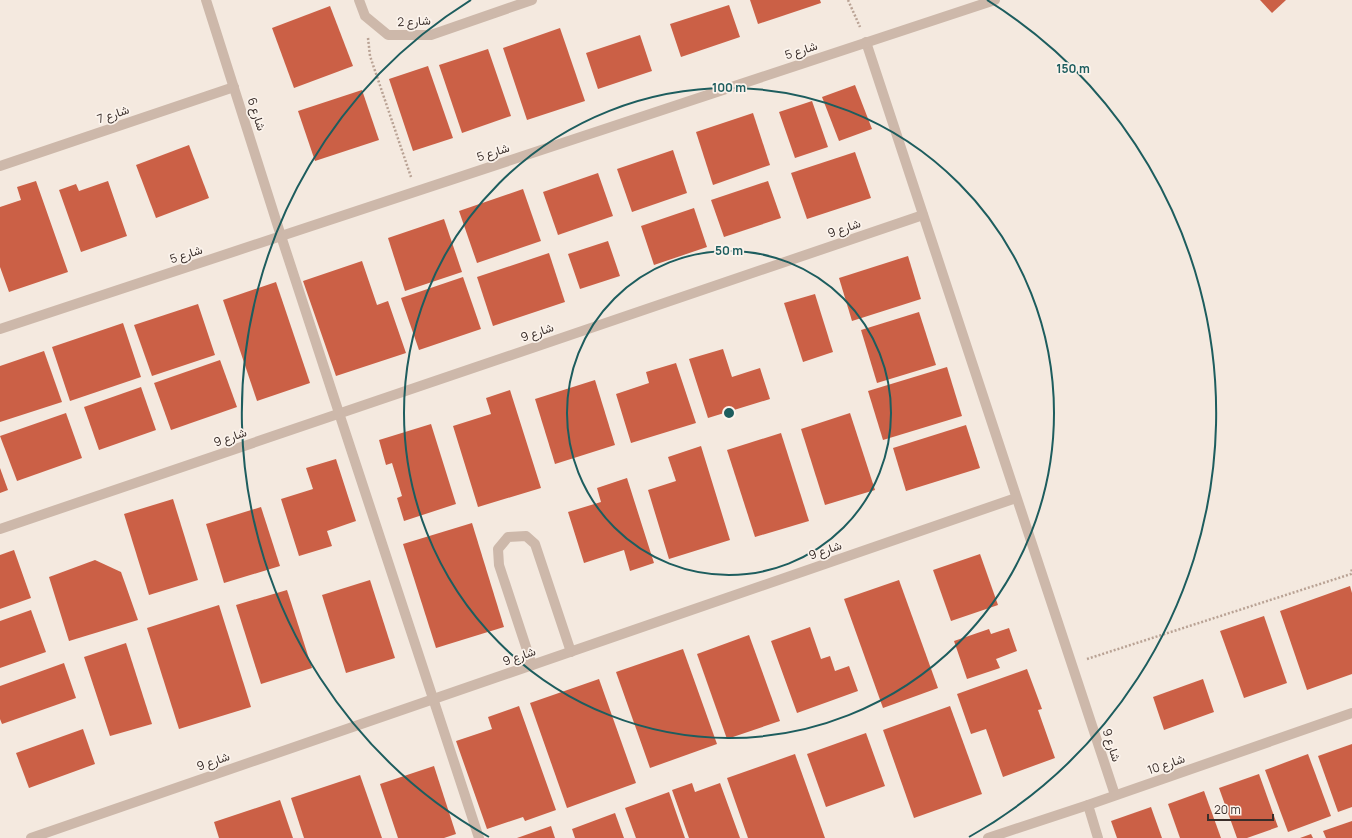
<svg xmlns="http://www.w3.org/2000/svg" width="1352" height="838" font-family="Manrope,Vazirmatn,sans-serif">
<rect width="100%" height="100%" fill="#f4e9df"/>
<!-- building -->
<g fill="#cb6046">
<path d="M750 0H820L821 3 758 24Z"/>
<path d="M1260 0H1286L1272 13Z"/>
<path d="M729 5 740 37 681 57 670 24Z"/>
<path d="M330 6 353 66 294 88 272 28Z"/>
<path d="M560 28 585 101 527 120 503 48Z"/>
<path d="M640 35 652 71 598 89 586 53Z"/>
<path d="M488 49 511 116 462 133 439 65Z"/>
<path d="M428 66 453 138 413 151 389 79Z"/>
<path d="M855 85 872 129 839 141 822 97Z"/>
<path d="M362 90 379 140 315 161 298 111Z"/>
<path d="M812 101 828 147 795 158 779 112Z"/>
<path d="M753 113 770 165 713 185 696 132Z"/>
<path d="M189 145 209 198 156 218 136 165Z"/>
<path d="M673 150 687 193 632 212 617 169Z"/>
<path d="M855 152 871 198 807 219 791 173Z"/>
<path d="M598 173 613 216 558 235 543 192Z"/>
<path d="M36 181 68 272 9 292 0 267V207L21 200 17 187Z"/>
<path d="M108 181 127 236 81 252 59 190 76 184 79 191Z"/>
<path d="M768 181 781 218 724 237 711 200Z"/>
<path d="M523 189 541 241 477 263 459 211Z"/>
<path d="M694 208 707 247 654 265 641 226Z"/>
<path d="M444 219 462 272 405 291 388 238Z"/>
<path d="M608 241 620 276 580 289 568 254Z"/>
<path d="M549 253 565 302 493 326 477 277Z"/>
<path d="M908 256 921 299 852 321 839 278Z"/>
<path d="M362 261 377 305 388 301 406 353 336 376 303 281Z"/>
<path d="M463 277 481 329 419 350 401 298Z"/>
<path d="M276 282 310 383 257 401 223 300Z"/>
<path d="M815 294 833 352 803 362 784 303Z"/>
<path d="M198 304 215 355 152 376 134 325Z"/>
<path d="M919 312 936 365 877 383 861 330Z"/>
<path d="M123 323 141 377 70 401 52 347Z"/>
<path d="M723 349 732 377 760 368 770 399 708 418 689 359Z"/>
<path d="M44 351 62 402 0 422V366Z"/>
<path d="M220 360 237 407 171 430 154 383Z"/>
<path d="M676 363 696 423 631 443 616 394 649 383 646 372Z"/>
<path d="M947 367 962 416 883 440 868 391Z"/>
<path d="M595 380 615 445 555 464 535 399Z"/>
<path d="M141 387 156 430 99 450 84 407Z"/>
<path d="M510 390 541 488 478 507 453 426 491 414 486 398Z"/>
<path d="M66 413 82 458 17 481 0 436Z"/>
<path d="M850 413 875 490 825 505 801 429Z"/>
<path d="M431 424 456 504 404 521 397 498 402 496 392 463 386 465 379 440Z"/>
<path d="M966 425 980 468 906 491 893 448Z"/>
<path d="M781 433 809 521 755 537 727 450Z"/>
<path d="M701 446 730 540 669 559 648 490 676 481 668 457Z"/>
<path d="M336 459 356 521 327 531 332 546 299 556 281 499 313 489 306 468Z"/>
<path d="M0 468 8 490 0 493Z"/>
<path d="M627 478 654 563 630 571 624 550 584 563 568 512 601 502 597 488Z"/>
<path d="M173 499 198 580 149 595 124 514Z"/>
<path d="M261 507 280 566 224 583 206 524Z"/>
<path d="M472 523 504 627 436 648 403 544Z"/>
<path d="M14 550 31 598 0 609V555Z"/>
<path d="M980 554 998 605 951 621 933 570Z"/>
<path d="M95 560 121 572 138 620 69 641 49 577Z"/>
<path d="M370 580 395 658 346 673 322 595Z"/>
<path d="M899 580 938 688 883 708 844 599Z"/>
<path d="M1350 586 1352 593V674L1307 690 1280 611Z"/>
<path d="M287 590 312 668 261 684 236 605Z"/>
<path d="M219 605 251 707 179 729 147 628Z"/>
<path d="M31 610 46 652 0 668V621Z"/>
<path d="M1264 616 1287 683 1244 698 1220 631Z"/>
<path d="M810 627 821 659 830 656 835 671 849 666 858 691 797 713 771 641Z"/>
<path d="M1009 628 1017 651 996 659 1000 668 967 679 954 641 989 629 991 634Z"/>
<path d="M749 635 780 721 727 739 697 654Z"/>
<path d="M126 643 152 724 110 736 84 657Z"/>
<path d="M683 649 717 744 650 768 616 672Z"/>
<path d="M64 663 76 698 2 724 0 719V686Z"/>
<path d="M1027 669 1042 709 1038 710 1055 758 1003 777 986 729 971 734 957 694Z"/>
<path d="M599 679 636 783 567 808 530 703Z"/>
<path d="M1203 679 1214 712 1164 730 1153 697Z"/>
<path d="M519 706 556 810 525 821 523 817 487 829 456 741 492 729 488 717Z"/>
<path d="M950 706 982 794 914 818 883 730Z"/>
<path d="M83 729 95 764 29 788 16 753Z"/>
<path d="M866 733 885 786 826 807 807 754Z"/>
<path d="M1352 744V807L1338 812 1318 756Z"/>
<path d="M795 754 825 838H748L727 778Z"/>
<path d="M1308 754 1331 816 1288 832 1265 770Z"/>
<path d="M434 766 456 834 444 838H398L380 784Z"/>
<path d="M1259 774 1278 827 1247 838H1237L1219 788Z"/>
<path d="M360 775 382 838H304L291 798Z"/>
<path d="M692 783 695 792 720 783 740 838H689L672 790Z"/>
<path d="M1204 791 1221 838H1180L1168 804Z"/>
<path d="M669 792 685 838H636L625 808Z"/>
<path d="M280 800 293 838H219L214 822Z"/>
<path d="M1151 807 1162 838H1117L1111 821Z"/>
<path d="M615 813 624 838H575L572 829Z"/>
<path d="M1352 821V838H1326L1323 831Z"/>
<path d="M551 826 555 838H517Z"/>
<path d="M1311 834 1313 838H1300Z"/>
</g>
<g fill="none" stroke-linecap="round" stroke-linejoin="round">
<!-- path -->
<g stroke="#b9a294" stroke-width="2.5" stroke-dasharray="2 2" stroke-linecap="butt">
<path d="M848 0 860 27"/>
<path d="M368 38 370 56 411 177"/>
<path d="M1087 659 1351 574 1352 568"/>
</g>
<!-- lane -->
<g stroke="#cdb8aa" stroke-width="10">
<path d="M281 236 339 413 479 838"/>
<path d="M532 665 499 565 498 549 508 537 526 536 535 544 571 652"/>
</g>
<!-- street -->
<g stroke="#cdb8aa" stroke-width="10">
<path d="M206 0 281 236"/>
<path d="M359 0 365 16 388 35H431L532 0"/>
<path d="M866 42 1115 795"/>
<path d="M0 166 234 87"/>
<path d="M0 329 995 0"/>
<path d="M0 529 923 215"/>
<path d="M1088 805 1098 838"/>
<path d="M31 838 1016 498"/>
<path d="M988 838 1088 805 1352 713"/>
</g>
</g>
<!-- distance rings -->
<g fill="none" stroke="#1d5d5e" stroke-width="2">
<circle cx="729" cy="413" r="162"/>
<circle cx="729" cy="413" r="325"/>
<path d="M489 837A487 487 0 0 1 471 0M987 0A487 487 0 0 1 969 837"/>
</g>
<g text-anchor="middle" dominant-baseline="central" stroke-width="3.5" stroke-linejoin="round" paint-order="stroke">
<!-- street labels -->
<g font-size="12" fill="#3a2e2a" stroke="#fbf3ec">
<text transform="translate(414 21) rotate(-3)">شارع 2</text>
<text transform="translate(801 50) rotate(-18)">شارع 5</text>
<text transform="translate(113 114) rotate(-19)">شارع 7</text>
<text transform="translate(257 114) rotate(72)">شارع 6</text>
<text transform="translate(493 152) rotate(-18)">شارع 5</text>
<text transform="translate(844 228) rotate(-19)">شارع 9</text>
<text transform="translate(186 254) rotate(-18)">شارع 5</text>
<text transform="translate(537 332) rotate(-19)">شارع 9</text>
<text transform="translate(230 437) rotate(-19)">شارع 9</text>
<text transform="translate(825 550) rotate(-19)">شارع 9</text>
<text transform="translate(519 656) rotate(-19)">شارع 9</text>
<text transform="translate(1112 745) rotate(72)">شارع 9</text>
<text transform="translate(213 761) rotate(-19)">شارع 9</text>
<text transform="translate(1166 764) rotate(-19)">شارع 10</text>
</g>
</g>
<circle cx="729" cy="413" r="6" fill="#1d5d5e" stroke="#fbf3ec" stroke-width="2"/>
<g font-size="12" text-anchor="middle" font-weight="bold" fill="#1d5d5e" stroke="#fbf3ec" stroke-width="3.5" stroke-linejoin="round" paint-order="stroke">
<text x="1073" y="73">150 m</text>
<text x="729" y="92">100 m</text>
<text x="729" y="255">50 m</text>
</g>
<!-- scale -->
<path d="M1208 814v6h65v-6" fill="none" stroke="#3a2e2a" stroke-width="2"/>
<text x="1214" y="814" font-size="12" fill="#3a2e2a" stroke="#fbf3ec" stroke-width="3" paint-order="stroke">20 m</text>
</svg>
